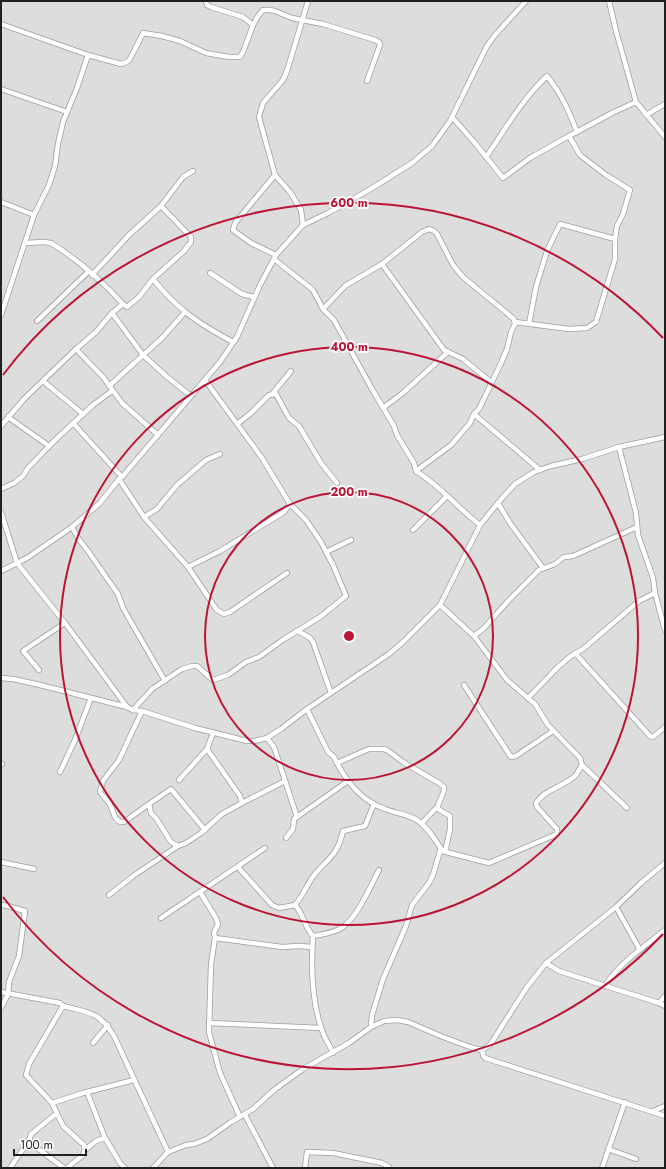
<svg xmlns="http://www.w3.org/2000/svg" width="666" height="1169" font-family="Jost,sans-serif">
<rect width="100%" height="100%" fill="#efebe7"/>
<!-- residential -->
<rect fill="#dedddd" x="1" y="1" width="664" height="1167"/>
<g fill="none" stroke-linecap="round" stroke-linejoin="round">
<!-- street casing -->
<g stroke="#9d9d9d" stroke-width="6">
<g id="street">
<path d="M609 1 616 31 636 102 665 137"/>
<path d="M1 24 88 55 121 64 127 62 130 59 143 33 162 36 180 41 206 53 229 57H240L243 52 253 25 243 17 211 7 207 5 206 1"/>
<path d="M253 25 258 16 263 10H269L275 11 292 18 323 24 375 40 379 42 380 45 367 81"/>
<path d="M1 89 67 112"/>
<path d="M646 115 665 104"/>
<path d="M452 117 475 143 503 178 530 158 569 136"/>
<path d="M486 157C505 130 522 99 547 76 561 93 569 111 577 132"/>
<path d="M275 175 235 223 233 230 251 243 276 255"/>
<path d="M1 202 34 215"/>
<path d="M303 225 301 210 290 192 275 175 259 117 263 103 283 80 287 71 308 1"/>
<path d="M615 239 617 226 623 214 630 190 606 175 580 155 569 136 614 112 636 102"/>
<path d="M274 259 313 290 323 309 334 320 372 389 394 426 397 435 414 463 416 471C440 486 458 508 480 525"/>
<path d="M382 264 444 350 463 359 491 382"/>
<path d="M210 273 242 294 254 297"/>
<path d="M92 275 129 235 161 206 183 177 193 171"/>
<path d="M153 279C177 309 199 324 233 342"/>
<path d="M123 304 127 307 139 297 153 279 184 251 191 242V237L161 206"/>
<path d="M323 309 345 286 382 264 422 232 429 229 434 231 437 234 453 265 463 277 514 319 515 324 511 332 507 349 501 363 479 409 474 414 470 423 451 445 416 471"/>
<path d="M112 313 143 355 166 376 191 396"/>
<path d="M1 315 34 215 49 185 55 166 58 144 63 122 77 88 88 55"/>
<path d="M37 321 89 271"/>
<path d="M515 322 569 329 587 328 596 322 615 259V239L560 224 547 251 536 287 529 324"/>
<path d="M76 349 103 377 122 403 158 435"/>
<path d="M43 381 83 414"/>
<path d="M109 386 162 338 185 312"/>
<path d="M273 393 291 371"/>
<path d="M383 408 403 393 448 352"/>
<path d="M474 414 540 470"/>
<path d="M8 417 49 446"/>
<path d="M73 423 122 477"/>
<path d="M237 424 250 414 269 395 276 394 289 418 299 426 321 463 337 483"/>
<path d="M1 426 24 399 76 349 96 332 112 313 123 304C102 281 77 259 51 243L44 242 25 243"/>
<path d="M619 447 636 513 638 535 653 578 655 593 665 630"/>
<path d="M119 479 144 517 188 567 217 610 224 614 230 612 287 573"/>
<path d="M1 489 14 483 23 476 28 468 54 441 93 405 112 391"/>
<path d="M498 503 510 523 543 568"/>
<path d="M1 512 17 563 65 623 127 707"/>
<path d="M144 517 157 509 177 485 206 460 220 454"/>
<path d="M72 527 78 538 88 551 118 594 123 608 165 681"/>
<path d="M413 530 447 496"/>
<path d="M326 552 351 540"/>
<path d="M188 567 220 551 284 512 290 504"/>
<path d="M1 571 27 558 72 527 100 503 119 479 122 477 220 362 237 337 260 285 276 255 303 225 328 213 369 190 412 163 432 146 450 121 487 46 495 35 526 1"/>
<path d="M440 605 474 636 507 680 535 704 548 725 580 758 582 765C579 769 578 773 575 776 563 787 545 789 536 803L537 807 557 829V834L489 863 442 851"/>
<path d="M298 631 310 638 313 642 331 693"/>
<path d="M474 636 484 628 510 599 539 570 555 564 564 557 573 556 637 527"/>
<path d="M575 653 650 736 653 737 665 727"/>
<path d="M39 670 23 651 65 623"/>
<path d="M1 678 13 679 40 685 127 707 133 710 142 711 195 728 247 741H254L267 738 281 729 307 709 389 654 403 642 440 605 480 525 503 497 515 484 534 472 551 466 582 459 619 447 665 437"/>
<path d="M464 685 511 757 516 756 553 731"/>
<path d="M528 698 558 667 571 656 583 649 639 601 655 593"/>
<path d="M307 709 328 752 334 757 337 763 369 749H383L387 750 403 762 439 783 444 787C445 795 437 801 438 809L450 816V829L446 848 445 850 440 851 433 875 429 883 412 905 406 926 383 979 372 1015 371 1027"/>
<path d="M133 710 152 689 182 669 192 666H197L213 680 228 675 246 662 259 657 284 639 320 617 346 596 333 565 321 542 306 520 290 504 262 458 205 380"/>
<path d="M142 711 119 760 103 781 100 792C103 796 106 799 109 803 114 810 113 823 124 822L149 804 151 813 156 818 171 842 178 846 186 843 201 833 222 814 242 803 240 796 207 749 213 733"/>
<path d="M267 738 274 747 297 817 294 819 293 829 286 838"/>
<path d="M1 763 2 764"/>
<path d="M337 763C348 784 362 801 385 809 395 813 407 814 417 820 428 827 435 840 442 850"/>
<path d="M582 765 627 808"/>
<path d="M60 772 75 740 91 698"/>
<path d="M179 780 207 749"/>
<path d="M242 803 285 781"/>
<path d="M149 804 171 789 205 830"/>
<path d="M297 817 348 781"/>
<path d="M422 823 438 806"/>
<path d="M1 862 34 869"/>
<path d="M238 867 272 905 279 908 295 905"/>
<path d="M200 892 216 918 218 924 214 933 215 938"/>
<path d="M109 895 136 874 178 846"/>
<path d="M1 905 8 906 25 911 19 956 9 982 8 994 1 1008"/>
<path d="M616 907 640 950"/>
<path d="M161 918 265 848"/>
<path d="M313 936C323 934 335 933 343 927 358 916 370 887 379 870"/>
<path d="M546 963 559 971 659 1003 665 1006"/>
<path d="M605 986C619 963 644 947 665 930"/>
<path d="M1 992 60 1003 63 1006 29 1064 26 1075 52 1103 63 1126 84 1145 85 1150 83 1155 67 1168"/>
<path d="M659 1003 665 996"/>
<path d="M63 1006C89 1013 99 1011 114 1036L168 1152"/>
<path d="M209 1023 321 1028"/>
<path d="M93 1043 108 1025"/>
<path d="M482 1050 483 1055 485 1058 665 1116"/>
<path d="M333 1053C329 1044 323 1036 321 1027 311 998 311 966 313 936 304 926 304 915 295 905 302 897 306 887 312 878 326 859 337 858 343 831L365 826 374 804"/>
<path d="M52 1103 83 1093 134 1080"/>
<path d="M653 1111 665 1106"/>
<path d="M245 1115 273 1168"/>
<path d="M240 1117 220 1073 209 1032 211 964 215 938 282 947 299 946 312 947"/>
<path d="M105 1138 120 1163 125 1168"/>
<path d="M28 1144 33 1145 64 1168"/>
<path d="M608 1149 636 1159"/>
<path d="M85 1150 96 1141 105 1138 87 1092"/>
<path d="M10 1168 26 1145 28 1144 31 1134 56 1114"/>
<path d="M153 1168 168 1152 186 1145 194 1144 207 1139 231 1122 253 1109 274 1090 303 1069 349 1043 371 1027 384 1021 397 1020 408 1022 443 1037 473 1048 482 1050 490 1045 527 987 546 963 616 907 641 883 665 863"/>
<path d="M305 1168 307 1152 333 1153 382 1163 389 1167V1168"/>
<path d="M602 1168 625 1102"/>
</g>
</g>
<!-- street -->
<use href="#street" stroke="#fff" stroke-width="4.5"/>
</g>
<!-- distance rings -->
<g fill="none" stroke="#bb1434" stroke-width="2">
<circle cx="349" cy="636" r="144"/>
<circle cx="349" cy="636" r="289"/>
<path d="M663 934A433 433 0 0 1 3 897M3 375A433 433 0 0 1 663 338"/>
</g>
<circle cx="349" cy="636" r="6" fill="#bb1434" stroke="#fff" stroke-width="2"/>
<g font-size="12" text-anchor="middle" font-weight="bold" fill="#bb1434" stroke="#fff" stroke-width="3.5" stroke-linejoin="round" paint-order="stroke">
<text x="349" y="207">600 m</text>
<text x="349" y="351">400 m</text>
<text x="349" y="496">200 m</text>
</g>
<!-- border -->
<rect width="666" height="1169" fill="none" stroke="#202020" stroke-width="4"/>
<!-- scale -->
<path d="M14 1149v6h72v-6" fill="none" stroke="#202020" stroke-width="2"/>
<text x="20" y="1149" font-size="12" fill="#202020" stroke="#ffffff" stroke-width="3" paint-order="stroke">100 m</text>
</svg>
